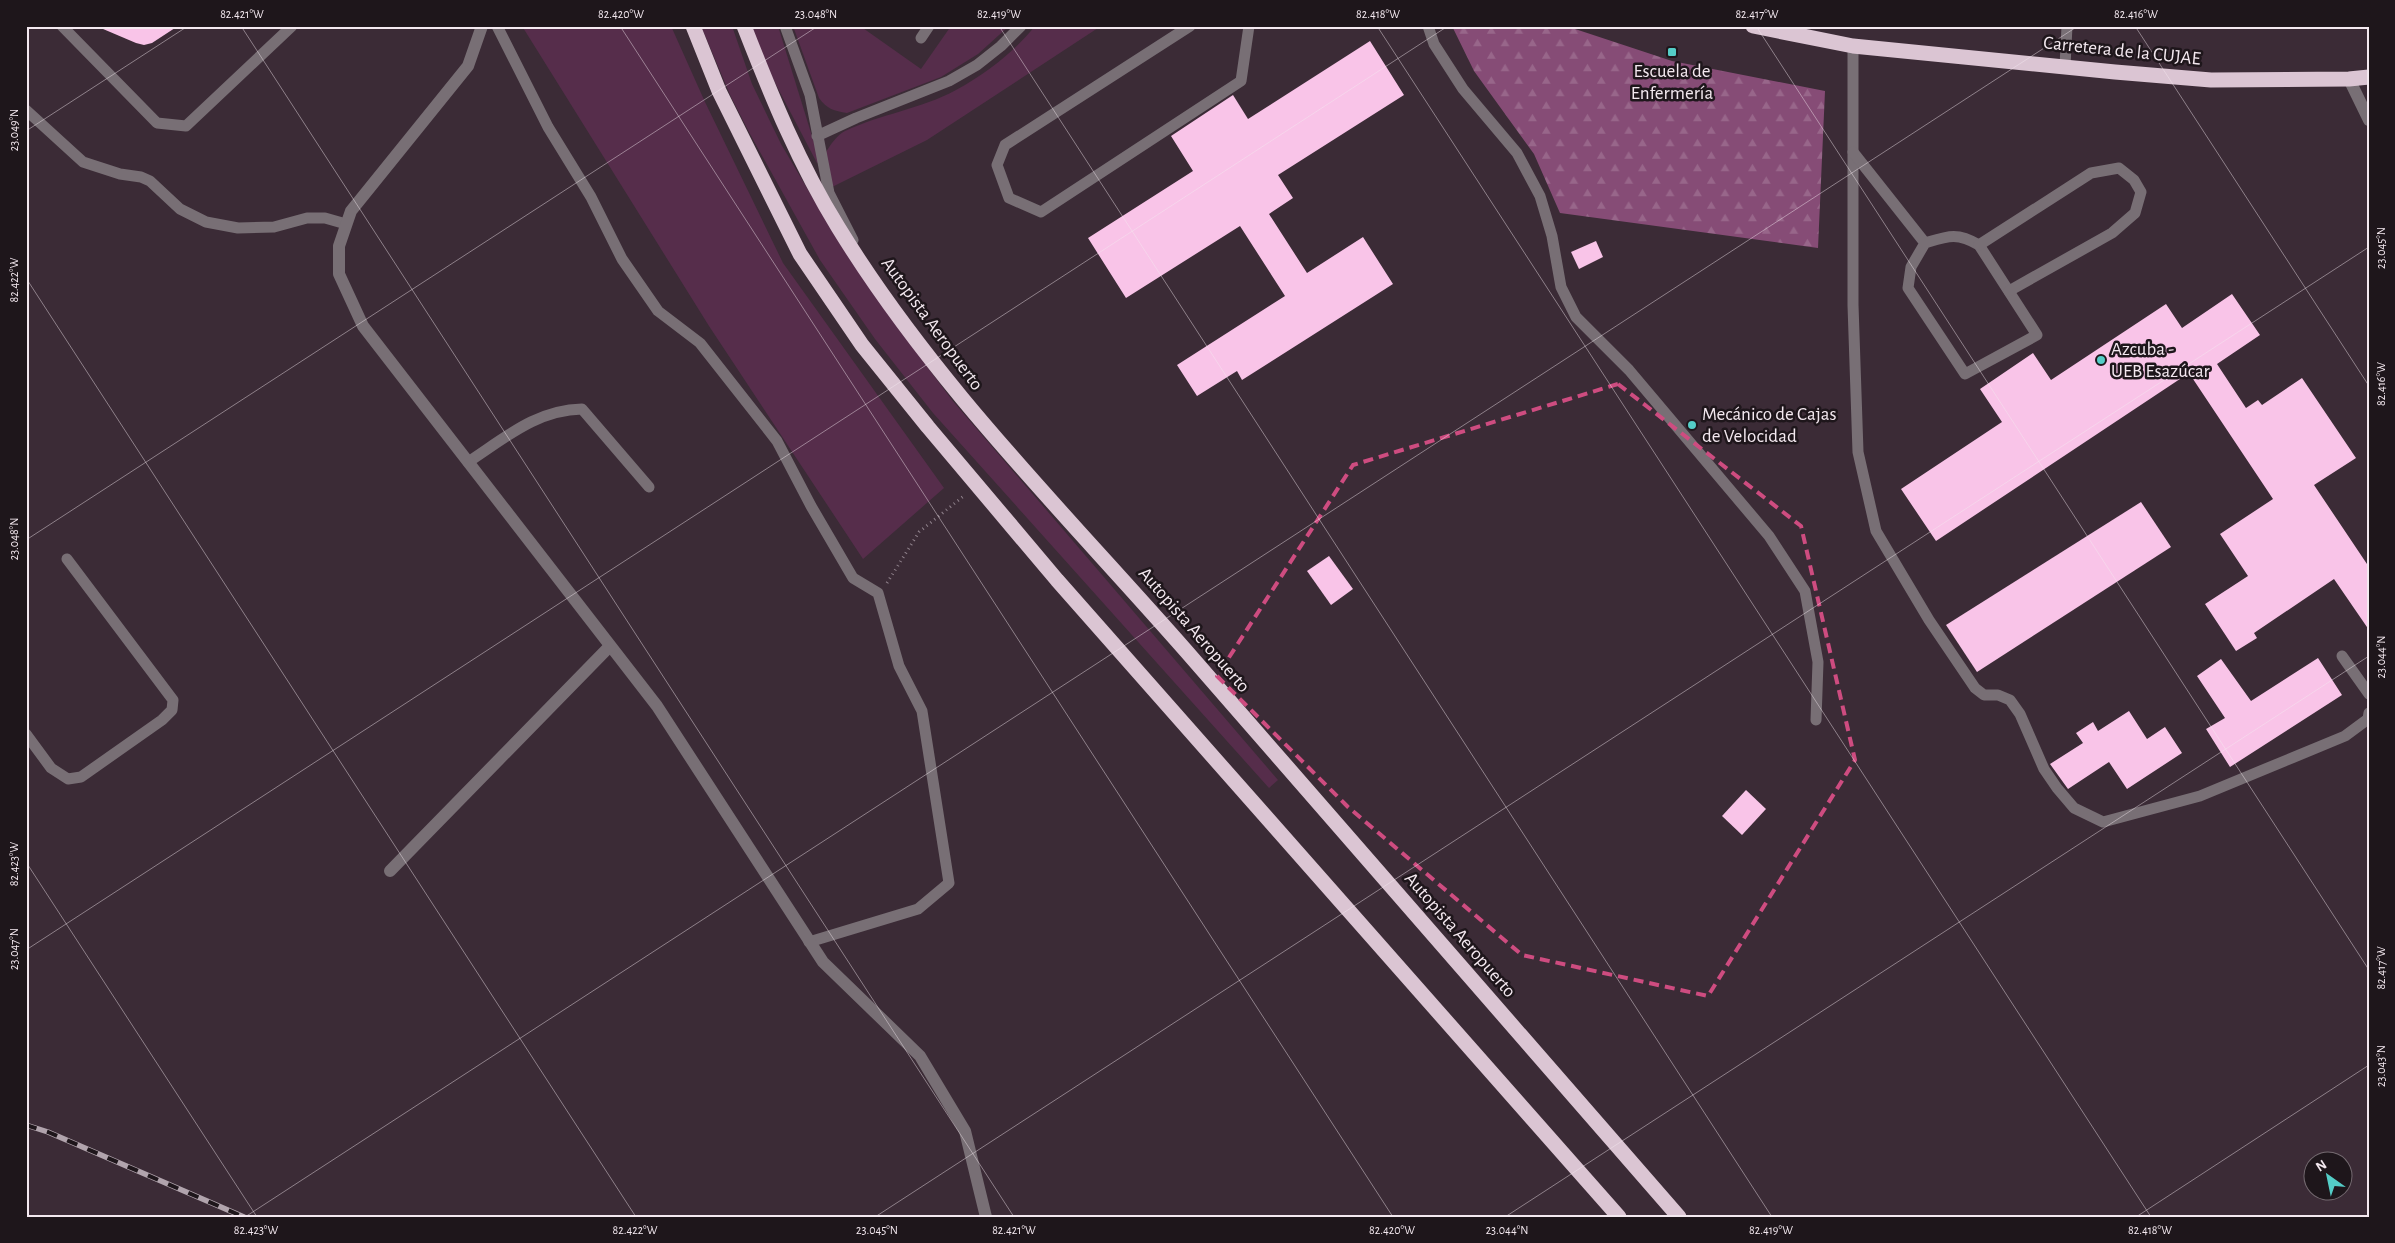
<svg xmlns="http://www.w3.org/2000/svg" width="2395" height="1243" font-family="'Alegreya Sans',sans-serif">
<defs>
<pattern id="forest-firs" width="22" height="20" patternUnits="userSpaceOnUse" patternTransform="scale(1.25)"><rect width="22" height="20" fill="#864c76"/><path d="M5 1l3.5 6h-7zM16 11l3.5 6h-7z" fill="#98668a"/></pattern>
</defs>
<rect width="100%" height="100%" fill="#3b2b36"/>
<!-- green -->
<g fill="#562d4b">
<path d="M522 26H671L705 102 783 263 944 488 863 559 709 326Z"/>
<path d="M701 26H732L752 84 781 144 840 244 896 325 952 400 1278 780 1269 788 933 413 875 339 820 260 750 134 731 97Z"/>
<path d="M751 26H778L820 162 817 163 772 77Z"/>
<path d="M793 26H860L921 69 951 26H1009L978 54 941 77 847 113C834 111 827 109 819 98Z"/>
<path d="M1035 26H1101L927 140 832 187 825 154C830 145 837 135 845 131 881 114 921 109 956 90 987 73 1013 53 1035 26Z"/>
</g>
<!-- forest -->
<path fill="url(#forest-firs)" d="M1452 26H1566L1672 61 1825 91 1818 248 1560 213 1534 154 1474 71Z"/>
<!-- building -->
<g fill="#f9c4e8">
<path d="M96 26H178L152 43 144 45 136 43Z"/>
<path d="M1370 41 1404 95 1278 175 1293 198 1269 214 1307 273 1363 237 1393 284 1242 380 1237 371 1197 396 1177 365 1285 296 1240 226 1126 298 1088 238 1193 171 1171 136 1233 95 1248 119Z"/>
<path d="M1596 241 1603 257 1579 269 1571 252Z"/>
<path d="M2232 294 2260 335 2217 364 2246 408 2258 400 2262 405 2302 378 2356 458 2314 485 2369 567V630L2334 579 2254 633 2257 638 2236 651 2205 604 2248 576 2220 534 2273 499 2189 373 1936 541 1901 489 2002 422 1980 389 2033 353 2051 380 2166 304 2182 328Z"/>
<path d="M2141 502 2171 547 1977 672 1946 625Z"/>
<path d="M1329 556 1353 589 1331 605 1307 571Z"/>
<path d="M2318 658 2342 695 2230 767 2206 729 2225 718 2197 676 2221 659 2251 701Z"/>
<path d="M2129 711 2147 739 2165 727 2182 753 2127 789 2109 762 2068 789 2050 764 2083 743 2076 733 2093 722 2098 731Z"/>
<path d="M1746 790 1766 809 1742 835 1722 816Z"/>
</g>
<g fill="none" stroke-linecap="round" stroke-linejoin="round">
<!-- path -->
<path stroke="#90828c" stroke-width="3" stroke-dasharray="1 4" stroke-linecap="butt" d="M887 583 919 532 965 495"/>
<!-- lane -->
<g stroke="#786f75" stroke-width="11">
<path d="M62 26 157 123 186 126 292 26"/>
<path d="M497 26 548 127 591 197 622 259 658 311 700 343 777 441 811 506 853 578 878 593 899 666 922 711 949 883 918 909 809 942"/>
<path d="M785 26 810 95 829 193 853 240"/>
<path d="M1190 26 1005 145 997 165 1009 198 1041 212 1241 81 1249 26"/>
<path d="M1428 26 1434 44 1463 89 1517 153 1540 196 1552 236 1561 287 1576 317 1629 370 1769 536 1805 591 1818 662 1816 720"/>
<path d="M921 38 929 26"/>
<path d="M1853 46V305L1858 452 1876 531 1929 620 1975 688 1984 695H1998L2010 700 2020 714 2044 769 2057 788 2074 808 2103 822 2200 796 2345 736 2368 719 2369 713"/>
<path d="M2065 66 2067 26"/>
<path d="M26 110 83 162 120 174 141 177 150 181 180 209 206 222 238 228 274 227 307 218H325L346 224"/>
<path d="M817 136 856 118 949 81 977 65 1001 46 1021 26"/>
<path d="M1853 152 1925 243 1911 267 1908 288 1965 374 2037 335 1979 245C1957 232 1948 236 1925 243"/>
<path d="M1979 245 2091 173 2119 168 2134 180 2141 192 2135 213 2112 233 2009 291"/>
<path d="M468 462C505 438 536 410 582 409L649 487"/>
<path d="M2342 656 2369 694"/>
<path d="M26 734 51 768 68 779 81 777 162 720 172 710 173 700 67 559"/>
</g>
<!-- street -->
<g stroke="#786f75" stroke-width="12">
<path d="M482 26 468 66 351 211 339 246V274L363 326 657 706 823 962 920 1056 965 1131 986 1217"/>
<path d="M2349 79 2369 120"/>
<path d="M390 871 610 646"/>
</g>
<!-- highway -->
<g stroke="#dbc5d3" stroke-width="15">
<path d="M693 26 719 91 800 254 862 345 928 427 1057 580 1619 1217"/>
<path d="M744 26C771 95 799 164 838 227 934 384 1066 514 1187 652 1351 840 1515 1028 1679 1217"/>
<path d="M1753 26 1853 46 2115 72 2211 80 2349 79 2369 77"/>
</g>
<!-- rail casing -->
<g stroke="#b1a4ad" stroke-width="5.5">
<path id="rail" d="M26 1125 48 1132 244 1217"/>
</g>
<!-- rail -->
<use href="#rail" stroke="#1e161b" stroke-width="4" stroke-dasharray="11" stroke-linecap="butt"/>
</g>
<!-- marked area -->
<path fill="none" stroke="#ce4c80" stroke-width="4" stroke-dasharray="10 6" stroke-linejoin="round" d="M1618 384 1801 526 1855 760 1708 996 1522 955 1348 807 1217 676 1353 465Z"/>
<!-- ticks -->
<path fill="none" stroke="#f4e9f0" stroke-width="1" stroke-opacity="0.45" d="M241 26 1014 1217M620 26 1393 1217M999 26 1772 1217M1377 26 2151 1217M1756 26 2369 970M2135 26 2369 386M26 131 188 26M26 278 636 1217M26 540 818 26M26 862 257 1217M26 950 1448 26M245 1217 2078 26M875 1217 2369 247M1505 1217 2369 656M2136 1217 2369 1065"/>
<!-- markers -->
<g fill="#54cdc7" stroke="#1e161b" stroke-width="2">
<rect x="1667" y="47" width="10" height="10" rx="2.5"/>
<circle cx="2101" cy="360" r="5"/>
<circle cx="1692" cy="425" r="5"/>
</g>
<g text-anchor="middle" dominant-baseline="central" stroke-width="5" stroke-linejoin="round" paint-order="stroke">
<!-- street labels -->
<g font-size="19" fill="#f4e9f0" stroke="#1e161b">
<text transform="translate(2122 51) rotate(6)">Carretera de la CUJAE</text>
<text transform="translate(932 324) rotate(54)">Autopista Aeropuerto</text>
<text transform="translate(1194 630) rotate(49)">Autopista Aeropuerto</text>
<text transform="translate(1460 935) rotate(49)">Autopista Aeropuerto</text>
</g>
<!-- poi labels -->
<g font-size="19" fill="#f4e9f0" stroke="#1e161b" text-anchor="start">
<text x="1672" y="71" text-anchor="middle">Escuela de<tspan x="1672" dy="22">Enfermería</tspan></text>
<text x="2111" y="349">Azcuba -<tspan x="2111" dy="22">UEB Esazúcar</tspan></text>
<text x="1702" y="414">Mecánico de Cajas<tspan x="1702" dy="22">de Velocidad</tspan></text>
</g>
</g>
<!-- border -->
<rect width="2395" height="1243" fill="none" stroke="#1e161b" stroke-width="55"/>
<!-- north arrow -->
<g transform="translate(2328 1176) rotate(327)"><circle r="24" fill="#1e161b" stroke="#746a70"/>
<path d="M0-4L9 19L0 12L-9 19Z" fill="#54cdc7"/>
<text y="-8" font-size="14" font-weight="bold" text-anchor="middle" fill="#f4e9f0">N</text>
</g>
<rect x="28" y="28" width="2340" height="1188" fill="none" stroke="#f4e9f0" stroke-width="2"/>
<g font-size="12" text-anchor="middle" fill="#f4e9f0">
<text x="242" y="18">82.421°W</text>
<text x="621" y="18">82.420°W</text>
<text x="816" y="18">23.048°N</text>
<text x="999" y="18">82.419°W</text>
<text x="1378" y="18">82.418°W</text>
<text x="1757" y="18">82.417°W</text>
<text x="2136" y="18">82.416°W</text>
<text transform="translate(14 130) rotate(-90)" y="4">23.049°N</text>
<text transform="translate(2381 248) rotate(-90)" y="4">23.045°N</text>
<text transform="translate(14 280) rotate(-90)" y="4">82.422°W</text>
<text transform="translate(2381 384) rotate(-90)" y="4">82.416°W</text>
<text transform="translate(14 539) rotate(-90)" y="4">23.048°N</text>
<text transform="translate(2381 657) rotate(-90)" y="4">23.044°N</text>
<text transform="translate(14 864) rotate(-90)" y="4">82.423°W</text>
<text transform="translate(14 949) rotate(-90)" y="4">23.047°N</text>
<text transform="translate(2381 968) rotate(-90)" y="4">82.417°W</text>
<text transform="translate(2381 1066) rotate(-90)" y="4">23.043°N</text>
<text x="256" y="1234">82.423°W</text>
<text x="635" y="1234">82.422°W</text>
<text x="877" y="1234">23.045°N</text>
<text x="1014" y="1234">82.421°W</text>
<text x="1392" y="1234">82.420°W</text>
<text x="1507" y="1234">23.044°N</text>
<text x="1771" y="1234">82.419°W</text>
<text x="2150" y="1234">82.418°W</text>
</g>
</svg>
